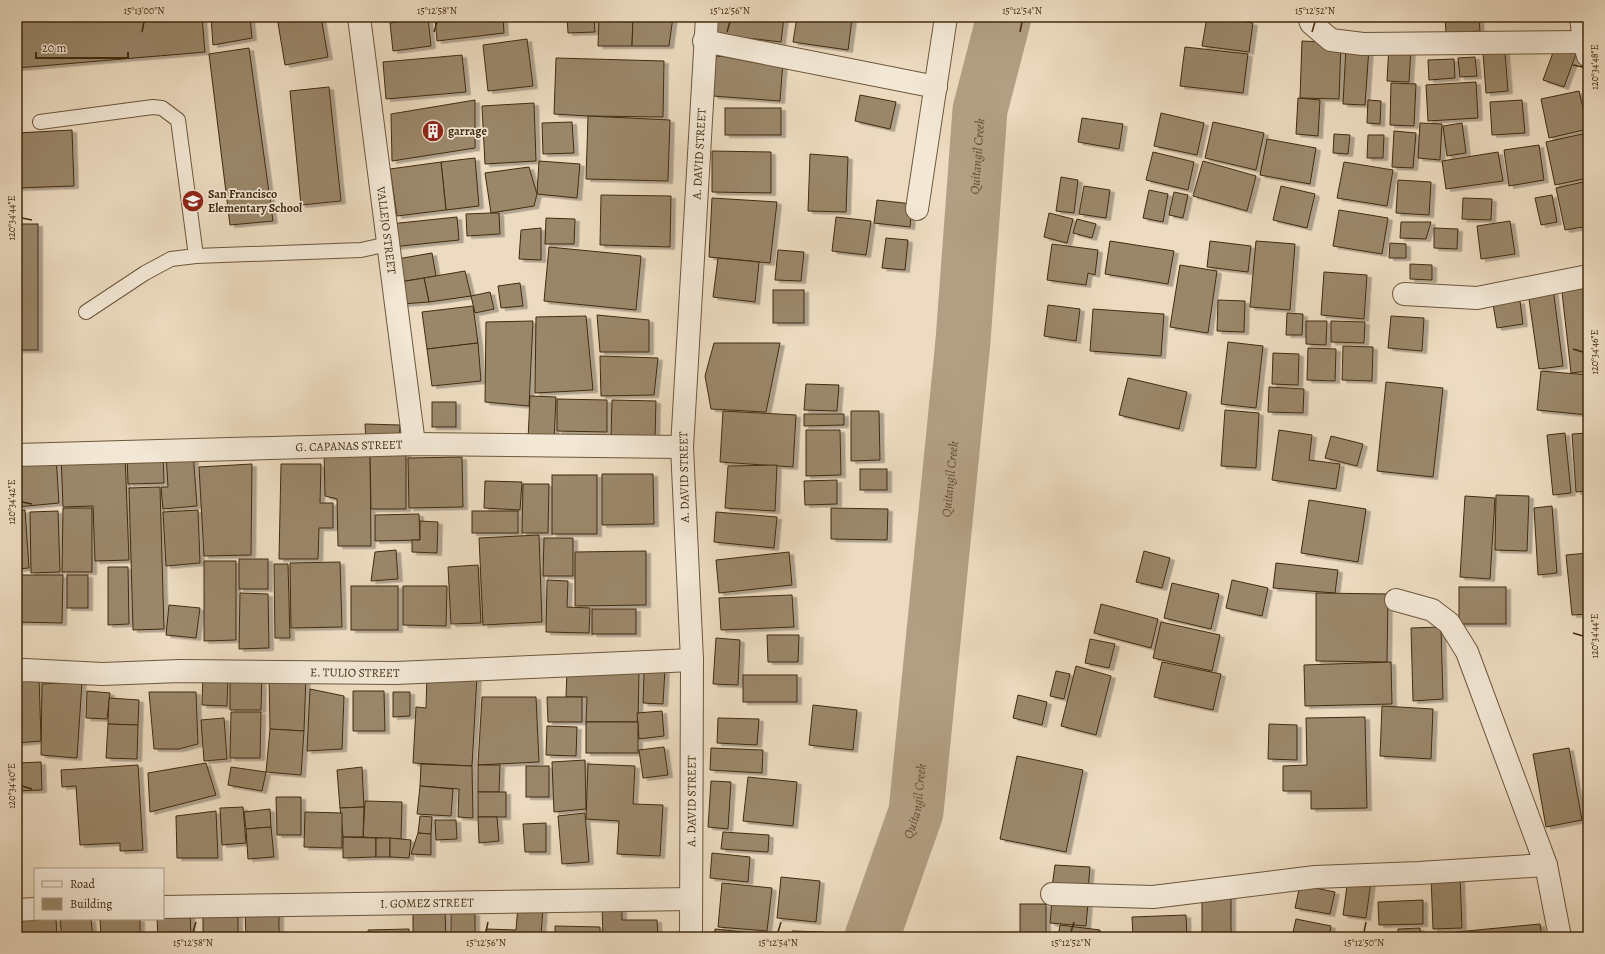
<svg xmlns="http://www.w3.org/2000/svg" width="1605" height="954" font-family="Alegreya,serif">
<defs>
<filter id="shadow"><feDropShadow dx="4.5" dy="2.5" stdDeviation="0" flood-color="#0004"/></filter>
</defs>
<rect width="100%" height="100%" fill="#ecdbc0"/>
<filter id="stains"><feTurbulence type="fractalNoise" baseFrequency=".005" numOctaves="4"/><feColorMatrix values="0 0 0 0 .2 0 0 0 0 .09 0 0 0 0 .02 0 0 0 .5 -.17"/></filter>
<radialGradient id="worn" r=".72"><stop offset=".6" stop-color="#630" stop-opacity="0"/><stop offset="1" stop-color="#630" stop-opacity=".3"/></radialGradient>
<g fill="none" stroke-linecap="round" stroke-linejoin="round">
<!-- river -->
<path stroke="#b29f83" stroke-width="55" id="s1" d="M872 937 916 812 963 341 980 110 1004 17"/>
</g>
<!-- building -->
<g fill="#9a876b" stroke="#412b0e" filter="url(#shadow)">
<path d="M17 17H202L205 52 17 68Z"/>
<path d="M211 17H250L252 38 213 45Z"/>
<path d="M277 17H321L328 57 285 65Z"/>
<path d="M435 17H503L504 33 437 41Z"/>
<path d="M567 17H594L595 32 568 33Z"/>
<path d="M599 17H633L632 46H598Z"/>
<path d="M633 17H673L669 46H632Z"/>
<path d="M715 17H784L781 42 713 34Z"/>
<path d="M797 17H835L852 19 848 50 793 42Z"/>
<path d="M1207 17 1253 23 1249 52 1202 46Z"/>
<path d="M1445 17H1490V18H1479L1480 31 1446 33Z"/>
<path d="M428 18 431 46 393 51 390 23Z"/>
<path d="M527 39 533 86 488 91 483 45Z"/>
<path d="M1302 41 1341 43 1339 99 1300 98Z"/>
<path d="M1389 45 1411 47 1409 82 1387 81Z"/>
<path d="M1185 47 1248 54 1243 93 1180 86Z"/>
<path d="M1346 47 1369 48 1365 105 1343 104Z"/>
<path d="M1555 47 1576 54 1564 87 1543 80Z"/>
<path d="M249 48 273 221 230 225 209 54Z"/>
<path d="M1505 52 1508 91 1486 93 1483 53Z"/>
<path d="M462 55 466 92 386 99 383 62Z"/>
<path d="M715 56 783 61 780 101 713 96Z"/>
<path d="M1475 57 1477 76 1460 77 1458 58Z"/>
<path d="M556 58 664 61 663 117 588 116 554 114Z"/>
<path d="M1454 59 1455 78 1429 80 1428 60Z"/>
<path d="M1476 82 1478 118 1428 121 1426 85Z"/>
<path d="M1391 83 1416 84 1414 126 1390 125Z"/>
<path d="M329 87 341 201 301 205 290 91Z"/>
<path d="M1579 91 1588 129 1549 138 1541 99Z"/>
<path d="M860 95 896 102 890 129 855 121Z"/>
<path d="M1298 98 1320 100 1318 136 1296 134Z"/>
<path d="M475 100V148L392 161 391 114Z"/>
<path d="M1368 100 1381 101 1380 124 1367 123Z"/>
<path d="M1522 100 1525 133 1492 135 1490 102Z"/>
<path d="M534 103 536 161 485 164 482 106Z"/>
<rect x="725" y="108" width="56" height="27"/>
<path d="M1161 113 1204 123 1197 155 1154 146Z"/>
<path d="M588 116 670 120 668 181 586 179Z"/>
<path d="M1082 118 1123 124 1119 149 1078 142Z"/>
<path d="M572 122 574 153 543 154 542 123Z"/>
<path d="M1213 122 1264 133 1256 170 1205 158Z"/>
<path d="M1420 123 1442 124 1440 160 1418 158Z"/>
<path d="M1462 123 1466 153 1447 156 1443 126Z"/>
<path d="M72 130 74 186 17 188V133Z"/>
<path d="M1394 131 1416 133 1413 168 1392 167Z"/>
<path d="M1587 133 1588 178 1555 185 1546 142Z"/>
<path d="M1334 134 1350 135 1348 154 1333 153Z"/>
<path d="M1368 135H1384L1383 158H1367Z"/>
<path d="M1267 139 1316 148 1310 184 1260 175Z"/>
<path d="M1539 145 1544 180 1509 186 1504 150Z"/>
<path d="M712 151 771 152V193L712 192Z"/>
<path d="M1153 152 1194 162 1188 190 1146 180Z"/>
<path d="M1498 152 1503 181 1446 189 1442 161Z"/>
<path d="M810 154 848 157 846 212 808 211Z"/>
<path d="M475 158 479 206 446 210 441 162Z"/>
<path d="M539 161 580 164 577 198 537 194Z"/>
<path d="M1203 161 1256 176 1247 211 1193 196Z"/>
<path d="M441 162 446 210 397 216 390 169Z"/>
<path d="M1344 162 1393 170 1387 206 1337 198Z"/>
<path d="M529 167 537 194 534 206 491 213 485 173Z"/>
<path d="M1061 177 1078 180 1074 213 1056 211Z"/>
<path d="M1398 180 1431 182 1429 215 1396 213Z"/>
<path d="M1588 181V226L1565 230 1556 188Z"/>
<path d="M1084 186 1110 190 1106 218 1079 214Z"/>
<path d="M1281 186 1315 194 1307 228 1273 220Z"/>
<path d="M1149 190 1168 194 1163 222 1143 218Z"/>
<path d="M1174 192 1188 195 1183 218 1169 215Z"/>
<path d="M601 195 671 196 670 247 600 245Z"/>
<path d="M1552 195 1557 222 1541 225 1535 198Z"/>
<path d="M712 198 777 202 770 263 709 257Z"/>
<path d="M1463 198 1492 199 1491 220 1462 219Z"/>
<path d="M877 200 912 204 910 227 874 223Z"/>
<path d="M1339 210 1388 218 1382 254 1333 246Z"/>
<path d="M491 213H499L500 234 467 236 466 214Z"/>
<path d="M1049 213 1073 219 1067 243 1044 237Z"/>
<path d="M457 217 459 240 392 247 390 224Z"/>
<path d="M836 217 871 221 866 255 832 251Z"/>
<path d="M546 218 575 219 574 244H545Z"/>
<path d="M1077 219 1096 224 1092 238 1073 233Z"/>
<path d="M1510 221 1515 254 1481 259 1477 226Z"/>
<path d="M1401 222H1431L1426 239 1400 238Z"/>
<rect x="17" y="224" width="21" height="126"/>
<path d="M541 228V260L519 259 521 230Z"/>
<path d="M1434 228 1458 229 1457 249 1434 248Z"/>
<path d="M886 238 908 240 905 270 882 268Z"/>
<path d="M1110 241 1174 251 1168 284 1105 274Z"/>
<path d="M1210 241 1251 246 1248 272 1207 267Z"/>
<path d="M1256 241 1295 244 1290 310 1250 307Z"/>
<path d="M1390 243 1406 244V258H1389Z"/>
<path d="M1052 244 1098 250 1095 275 1088 273 1086 285 1047 280Z"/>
<path d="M549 247 641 256 636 310 544 301Z"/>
<path d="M778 250 804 252 801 281 775 280Z"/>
<path d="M432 253 436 276 400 282 397 259Z"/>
<path d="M718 258 759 262 755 302 713 297Z"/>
<path d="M1410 264 1432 265V280L1410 279Z"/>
<path d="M1180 265 1217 271 1208 333 1170 327Z"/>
<path d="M465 271 471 296 429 302 424 278Z"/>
<path d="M1324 272 1367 275 1364 319 1321 315Z"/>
<path d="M424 278 429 302 402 304 400 282Z"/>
<path d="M1586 279 1588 297V371L1571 373 1561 283Z"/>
<path d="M520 283 523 306 501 308 498 286Z"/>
<path d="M1553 288 1563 366 1539 369 1528 292Z"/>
<rect x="773" y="290" width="31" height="33"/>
<path d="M490 292 494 309 475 313 471 296Z"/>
<path d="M1218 300 1245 301 1244 332 1217 331Z"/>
<path d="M1520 301 1523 324 1497 328 1493 304Z"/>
<path d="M1048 305 1080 309 1076 341 1044 336Z"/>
<path d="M473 306 478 343 427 349 422 312Z"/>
<path d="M1093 309 1164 314 1161 356 1090 351Z"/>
<path d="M1287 313 1303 314 1302 335H1286Z"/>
<path d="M597 315 649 320V352H600Z"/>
<path d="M586 316 593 390 535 393 536 317Z"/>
<path d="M1391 316 1424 318 1422 351 1388 348Z"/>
<path d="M533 321 529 406 485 402 486 322Z"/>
<path d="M1306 321H1327L1326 345 1306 344Z"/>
<path d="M1331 321 1365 322 1364 343 1331 342Z"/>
<path d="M1228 342 1263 346 1256 408 1221 404Z"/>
<path d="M478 343 481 381 432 386 427 349Z"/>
<path d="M714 343H780L766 412 711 409 705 376Z"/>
<path d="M1343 346 1373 347 1372 381 1342 380Z"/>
<path d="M1308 348 1336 349 1335 381 1307 380Z"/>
<path d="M1273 353 1299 354 1298 385 1272 384Z"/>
<path d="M600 356 658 358 654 395 601 396Z"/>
<path d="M1541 371 1588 375V415L1537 410Z"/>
<path d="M1128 378 1187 392 1179 429 1119 415Z"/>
<path d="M1386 382 1443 388 1433 477 1377 471Z"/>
<path d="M806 384 839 385 837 411 804 410Z"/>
<path d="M1269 387 1304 389 1303 413 1268 412Z"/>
<path d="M530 396 556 397 554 441 528 440Z"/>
<path d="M557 399 607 400V432L557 431Z"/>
<path d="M612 400 656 401 655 439H611Z"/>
<rect x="432" y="402" width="24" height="25"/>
<path d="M1225 410 1259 413 1256 468 1221 466Z"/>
<path d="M723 411 796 415 793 467 720 462Z"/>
<path d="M851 411H879L880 460 851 461Z"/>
<path d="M804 414H844V425L804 426Z"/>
<path d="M365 424 400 425 399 443H366Z"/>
<path d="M806 430H840L841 475 806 476Z"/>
<path d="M1279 430 1312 435 1309 460 1340 464 1336 489 1272 480Z"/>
<path d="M1565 433 1571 493 1553 495 1547 435Z"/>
<path d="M1588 433V491L1576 492 1572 434Z"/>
<path d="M1331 436 1363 444 1357 466 1325 458Z"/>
<path d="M370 447 371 546H338L337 499 325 496 324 448Z"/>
<path d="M163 452 164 483 128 484 127 453Z"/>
<path d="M193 452 197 506 163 509 161 487H168L166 454Z"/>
<path d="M370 452H406V509H371Z"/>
<path d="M125 453 129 560 95 561 93 506 63 507 61 456Z"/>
<path d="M56 456 59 503 17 507V459Z"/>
<path d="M462 457 463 507 409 508 408 458Z"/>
<path d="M252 464 251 555 204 556 199 467Z"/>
<path d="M281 464H321L320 503H333V528H319L318 559H279Z"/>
<path d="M777 465 775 511 725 508 728 466Z"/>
<rect x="860" y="469" width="27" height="21"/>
<path d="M602 474H653L654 524 602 525Z"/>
<rect x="552" y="475" width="45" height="59"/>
<path d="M837 480V504L805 505 804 481Z"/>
<path d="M485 481 522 482 520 510 484 508Z"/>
<path d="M523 484H549L548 533H522Z"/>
<path d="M160 487 164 629 133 630 129 488Z"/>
<path d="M1496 495 1529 496 1527 551 1495 550Z"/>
<path d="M1465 496 1495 498 1490 579 1460 577Z"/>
<path d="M1309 500 1366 509 1358 562 1301 553Z"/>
<path d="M1552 506 1557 573 1538 575 1534 508Z"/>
<path d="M63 508H92V572H62Z"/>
<path d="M831 508 888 509 887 540 831 539Z"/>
<path d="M25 510 29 568 17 569V511Z"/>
<path d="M198 510 200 563 166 566 163 512Z"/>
<path d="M58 511 60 572 31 573 30 512Z"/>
<rect x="472" y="511" width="46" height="22"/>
<path d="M716 512 777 517 774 548 714 542Z"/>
<path d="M419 514 420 540 375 541V515Z"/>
<path d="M420 521 438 522 437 553 412 552V540H420Z"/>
<path d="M539 535 542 622 483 625 479 538Z"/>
<path d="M544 538H573V576H543Z"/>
<path d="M396 550 398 579 371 581 375 552Z"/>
<path d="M646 551V605L575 606V552Z"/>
<path d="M1144 551 1170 558 1162 588 1136 582Z"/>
<path d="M789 552 792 585 719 593 716 560Z"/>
<path d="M1588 553V614L1572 615 1566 555Z"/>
<rect x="239" y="559" width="29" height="30"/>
<path d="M204 561H236V640L204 641Z"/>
<path d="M340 562 342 627 291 628 290 563Z"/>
<path d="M1276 563 1338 570 1335 593 1273 588Z"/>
<path d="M274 564H288L290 638H275Z"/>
<path d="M478 565 481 623 451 624 448 567Z"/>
<path d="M108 567H128L129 624 108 625Z"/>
<path d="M17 575H63L62 623 17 622Z"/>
<rect x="67" y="575" width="21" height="33"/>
<path d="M547 580 568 581 567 607 590 608 589 633 546 632Z"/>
<path d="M1232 580 1268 588 1262 616 1226 608Z"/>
<path d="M1172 583 1219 594 1211 629 1164 618Z"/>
<rect x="351" y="586" width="47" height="44"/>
<path d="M403 586H447L446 626 403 625Z"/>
<rect x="1459" y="587" width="47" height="37"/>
<path d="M240 593 268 594 269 648 239 649Z"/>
<path d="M1316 593 1388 594 1387 662 1316 661Z"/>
<path d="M792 595 794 627 721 630 719 598Z"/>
<path d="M1101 604 1158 619 1151 648 1094 633Z"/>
<path d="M169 605 200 608 196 638 166 635Z"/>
<rect x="592" y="609" width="44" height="25"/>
<path d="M1161 622 1220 635 1212 671 1153 658Z"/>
<path d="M1441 627 1443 699 1413 701 1411 628Z"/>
<path d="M767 635H799L798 662H768Z"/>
<path d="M716 638 740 640 738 685 713 684Z"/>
<path d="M1090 639 1115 644 1109 668 1085 663Z"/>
<path d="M1162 662 1221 674 1213 710 1154 697Z"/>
<path d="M1391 662 1392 704 1305 706 1304 665Z"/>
<path d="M1076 666 1111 676 1096 735 1061 726Z"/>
<path d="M665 669 663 704 643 703 644 673Z"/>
<path d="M567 670 639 672 638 722H586L587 697H566Z"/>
<path d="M1056 671 1070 674 1064 699 1050 696Z"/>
<path d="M230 672 262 673 261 710H230Z"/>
<path d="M203 673 228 674 227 706 202 705Z"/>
<path d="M427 673 477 676 472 766 413 763 416 707 426 708Z"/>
<path d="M269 675 306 676 304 731 270 729Z"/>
<rect x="743" y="675" width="54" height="27"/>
<path d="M39 677 41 741 17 743V679Z"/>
<path d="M82 682 77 758 41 755 42 684Z"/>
<path d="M310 689 344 696 342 749 307 751Z"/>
<path d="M87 691 110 693 107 719 86 718Z"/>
<path d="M353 691H384L385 731H353Z"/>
<path d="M149 692H196L198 744 179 749H154Z"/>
<path d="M393 692H410V716L393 717Z"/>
<path d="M1018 695 1047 702 1042 725 1013 718Z"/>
<path d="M482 697H536L539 762 478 765Z"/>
<path d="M547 697H582V722H548Z"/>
<path d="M109 698 139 700 138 725 108 724Z"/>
<path d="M813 705 857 710 853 750 809 745Z"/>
<path d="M1382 706 1433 709 1431 759 1380 756Z"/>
<path d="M662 711 664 736 639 739 637 713Z"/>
<path d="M231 712H261L260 758H230Z"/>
<path d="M1365 717 1367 808 1311 809V791H1283V766L1307 765 1306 718Z"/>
<path d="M224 718 227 759 204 761 201 720Z"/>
<path d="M718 718 759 719 757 745 717 743Z"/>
<rect x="586" y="722" width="52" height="31"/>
<path d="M108 724 138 725 137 759 106 758Z"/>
<path d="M1269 724 1297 725V760L1268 759Z"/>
<path d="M547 726 577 727 576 756 546 755Z"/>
<path d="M270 729 304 731 301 775 266 772Z"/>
<path d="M664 747 668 775 643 778 639 750Z"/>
<path d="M711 748 763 750 762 773 710 770Z"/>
<path d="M1569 748 1582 820 1546 827 1533 754Z"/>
<path d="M1017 756 1083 770 1066 852 1000 839Z"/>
<path d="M585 760 586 809 554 812 552 762Z"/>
<path d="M41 762 42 790 17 791V763Z"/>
<path d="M206 763 216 795 150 812 148 773Z"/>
<path d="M421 764 472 766 473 818 458 817 459 789 420 786Z"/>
<path d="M588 764 635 766 633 804 663 805 660 856 617 854 619 821 586 819Z"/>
<path d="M138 765 143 850 120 851V843L80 845 76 786 62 787 61 770Z"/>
<path d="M478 765H500L499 792H478Z"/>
<rect x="526" y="766" width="23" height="31"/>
<path d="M231 767 266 772 262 791 228 785Z"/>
<path d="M362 767 364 807 340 808 337 770Z"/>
<path d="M748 777 797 782 793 826 743 821Z"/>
<path d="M711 781 731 782 728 829 708 827Z"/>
<path d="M420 786 453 789 451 816 417 814Z"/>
<rect x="478" y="792" width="28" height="25"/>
<path d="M276 797H301V835H277Z"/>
<path d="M365 801 402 802 401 839 363 837Z"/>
<path d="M243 807 246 843 222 845 220 808Z"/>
<path d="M364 807 363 837H343L340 808Z"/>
<path d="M270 809 271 827 246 829 244 812Z"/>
<path d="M216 811 218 858H177L176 816Z"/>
<path d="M305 812 342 813V848L304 847Z"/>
<path d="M585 813 589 862 562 864 558 816Z"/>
<path d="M420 816 432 817 431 834 418 833Z"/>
<path d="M478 817H497L499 841 479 843Z"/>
<path d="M435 820H456L457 839 436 840Z"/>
<path d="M546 823V852H525L523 824Z"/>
<path d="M271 827 274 857 248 859 246 829Z"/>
<path d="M723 832 769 835 768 852 721 849Z"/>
<path d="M418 833 431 834V855L411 854Z"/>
<path d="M343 837 376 838V857L343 858Z"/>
<rect x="376" y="838" width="14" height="19"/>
<path d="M390 838 411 840 409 858 390 857Z"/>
<path d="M712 853 750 857 748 882 710 878Z"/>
<path d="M1055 865 1090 867 1088 890 1052 887Z"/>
<path d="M1460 875 1462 928 1433 929 1431 877Z"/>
<path d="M781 877 820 881 816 922 777 918Z"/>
<path d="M1348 879 1371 882 1366 918 1343 915Z"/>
<path d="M722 883 772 888 767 931 718 927Z"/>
<path d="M1300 885 1335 892 1330 914 1295 908Z"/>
<path d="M1231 892V937H1202V893Z"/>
<path d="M1052 900 1088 903 1086 926 1050 923Z"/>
<path d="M1423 900V924L1379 925 1378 902Z"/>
<rect x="1020" y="904" width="26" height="33"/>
<path d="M518 905 543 907 541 937H486V929L516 930Z"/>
<path d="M602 905H622V920H657L658 937H603Z"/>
<path d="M190 908 191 937H158L157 919H163V909Z"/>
<path d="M279 909V937H246L245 910Z"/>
<rect x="203" y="912" width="35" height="25"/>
<path d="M445 912 446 937H413V913Z"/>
<rect x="451" y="913" width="24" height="24"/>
<path d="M17 914 35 919H56L57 937H17Z"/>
<path d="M1186 915 1187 937H1133L1132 917Z"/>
<path d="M60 919H91L93 937H62Z"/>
<path d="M100 919H140V937H101Z"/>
<path d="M1296 919 1331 926 1329 937H1292Z"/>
<path d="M1540 924 1542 937H1457L1456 932Z"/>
<path d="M1060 925 1100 930 1099 937H1058Z"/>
<path d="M555 926 600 927V937H555Z"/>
<path d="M1420 928 1421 937H1398V929Z"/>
<path d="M409 929V937H369L368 930Z"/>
<path d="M715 929 783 936V937H714Z"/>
<path d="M792 931 825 932 824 937H791Z"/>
</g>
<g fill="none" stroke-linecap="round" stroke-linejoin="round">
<!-- service casing -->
<g stroke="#6c573a" stroke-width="16">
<g id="service">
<path d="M40 122 153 107 162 108 178 120 196 256"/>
<path d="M86 312 145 273 171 259 196 256 361 250 388 244"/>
</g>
</g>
<!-- minor casing -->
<g stroke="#6c573a" stroke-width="24">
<g id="minor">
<path id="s2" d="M359 17 414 444"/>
<path d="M1309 17 1311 23 1331 40 1363 44 1584 42"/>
<path d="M1581 17 1584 42 1588 56"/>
<path d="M704 41 936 87"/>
<path d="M917 209 946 17"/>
<path d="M1404 294 1477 298 1588 276"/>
<path id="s3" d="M17 455 414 444 682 447"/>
<path d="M1396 600 1432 610 1449 623 1467 652 1546 865 1560 937"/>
<path id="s4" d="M17 671 25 670 102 674 180 671 396 673 692 660"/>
<path d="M1052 894 1153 897 1315 877 1419 873 1546 865"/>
<path id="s5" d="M163 907 691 899"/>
<path d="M17 910 35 909"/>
<path id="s6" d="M691 937 692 660 682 447 707 17"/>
</g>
</g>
<!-- service -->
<use href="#service" stroke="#f3e8d6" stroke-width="14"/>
<!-- minor -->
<use href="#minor" stroke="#f3e8d6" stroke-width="22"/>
</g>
<!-- ticks -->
<path fill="none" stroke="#412b0e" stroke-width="1.5" d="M142 32 144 22M434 32 437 22M727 32 730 22M1020 32 1022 22M1312 32 1315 22M1573 65 1583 67M22 218 32 220M1573 349 1583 352M22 502 32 504M1573 633 1583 636M22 786 32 789M193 932 196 922M486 932 488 922M778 932 781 922M1071 932 1074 922M1364 932 1366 922"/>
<!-- icons -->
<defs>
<g id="building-disc" transform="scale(1.15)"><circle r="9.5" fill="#8f2418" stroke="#f3e8d6"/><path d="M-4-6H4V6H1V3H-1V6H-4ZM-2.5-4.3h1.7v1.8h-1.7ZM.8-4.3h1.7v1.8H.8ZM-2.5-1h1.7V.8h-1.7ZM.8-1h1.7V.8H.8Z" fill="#fff"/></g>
<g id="school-disc" transform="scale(1.15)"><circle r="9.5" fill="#8f2418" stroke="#f3e8d6"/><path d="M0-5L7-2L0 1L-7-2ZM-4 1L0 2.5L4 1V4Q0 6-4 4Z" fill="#fff"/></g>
</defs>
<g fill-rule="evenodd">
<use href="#building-disc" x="433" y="131"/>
<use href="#school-disc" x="193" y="201"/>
</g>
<g text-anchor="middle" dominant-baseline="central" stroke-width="3.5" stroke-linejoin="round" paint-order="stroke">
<!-- poi labels -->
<g font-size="12" font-weight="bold" fill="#412b0e" stroke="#f3e8d6" text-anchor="start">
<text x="448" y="131">garrage</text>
<text x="208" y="194">San Francisco<tspan x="208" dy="14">Elementary School</tspan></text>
</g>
<!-- street labels -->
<g font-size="12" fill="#412b0e" stroke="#f3e8d6">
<text stroke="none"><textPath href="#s6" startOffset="784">A. DAVID STREET</textPath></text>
<text stroke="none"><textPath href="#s2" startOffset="215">VALLEJO STREET</textPath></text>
<text stroke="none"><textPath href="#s3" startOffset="332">G. CAPANAS STREET</textPath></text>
<text transform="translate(684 477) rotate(-91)">A. DAVID STREET</text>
<text stroke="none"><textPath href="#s4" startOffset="338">E. TULIO STREET</textPath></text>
<text stroke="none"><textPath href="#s6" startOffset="136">A. DAVID STREET</textPath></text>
<text stroke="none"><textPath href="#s5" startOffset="264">I. GOMEZ STREET</textPath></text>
</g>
<!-- water labels -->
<g font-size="13" font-style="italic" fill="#634e31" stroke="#f3e8d6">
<text stroke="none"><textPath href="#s1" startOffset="791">Quitangil Creek</textPath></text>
<text stroke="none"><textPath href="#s1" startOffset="467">Quitangil Creek</textPath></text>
<text stroke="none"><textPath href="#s1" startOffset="143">Quitangil Creek</textPath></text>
</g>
</g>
<!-- margin -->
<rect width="1605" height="954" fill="none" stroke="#ecdbc0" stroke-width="44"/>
<!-- legend -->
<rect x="34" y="868" width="130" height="52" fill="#f3e8d6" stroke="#ac9c86"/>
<rect x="42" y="881" width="20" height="6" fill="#f3e8d6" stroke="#ac9c86"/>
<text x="70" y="888" font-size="12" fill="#412b0e">Road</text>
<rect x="42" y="898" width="20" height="12" fill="#9a876b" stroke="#ac9c86"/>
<text x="70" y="908" font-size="12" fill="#412b0e">Building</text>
<!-- scale -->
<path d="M36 52v6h92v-6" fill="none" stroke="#412b0e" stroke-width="2"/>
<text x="42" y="52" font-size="12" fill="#412b0e" stroke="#f3e8d6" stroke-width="3" paint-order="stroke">20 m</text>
<rect x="22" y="22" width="1561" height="910" fill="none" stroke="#412b0e" stroke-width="1.5"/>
<g font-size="10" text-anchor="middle" fill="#412b0e">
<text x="144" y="14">15°13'00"N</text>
<text x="437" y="14">15°12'58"N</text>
<text x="730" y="14">15°12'56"N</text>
<text x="1022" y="14">15°12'54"N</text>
<text x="1315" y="14">15°12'52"N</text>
<text transform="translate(1594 67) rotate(-90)" y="4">120°34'48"E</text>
<text transform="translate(11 218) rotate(-90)" y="4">120°34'44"E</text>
<text transform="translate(1594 352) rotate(-90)" y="4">120°34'46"E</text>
<text transform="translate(11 502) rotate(-90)" y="4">120°34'42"E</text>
<text transform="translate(1594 636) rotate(-90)" y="4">120°34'44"E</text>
<text transform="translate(11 786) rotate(-90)" y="4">120°34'40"E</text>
<text x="193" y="946">15°12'58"N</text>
<text x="486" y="946">15°12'56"N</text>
<text x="778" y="946">15°12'54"N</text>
<text x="1071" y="946">15°12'52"N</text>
<text x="1364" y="946">15°12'50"N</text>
</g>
<rect width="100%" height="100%" filter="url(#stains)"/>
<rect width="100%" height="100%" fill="url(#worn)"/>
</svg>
